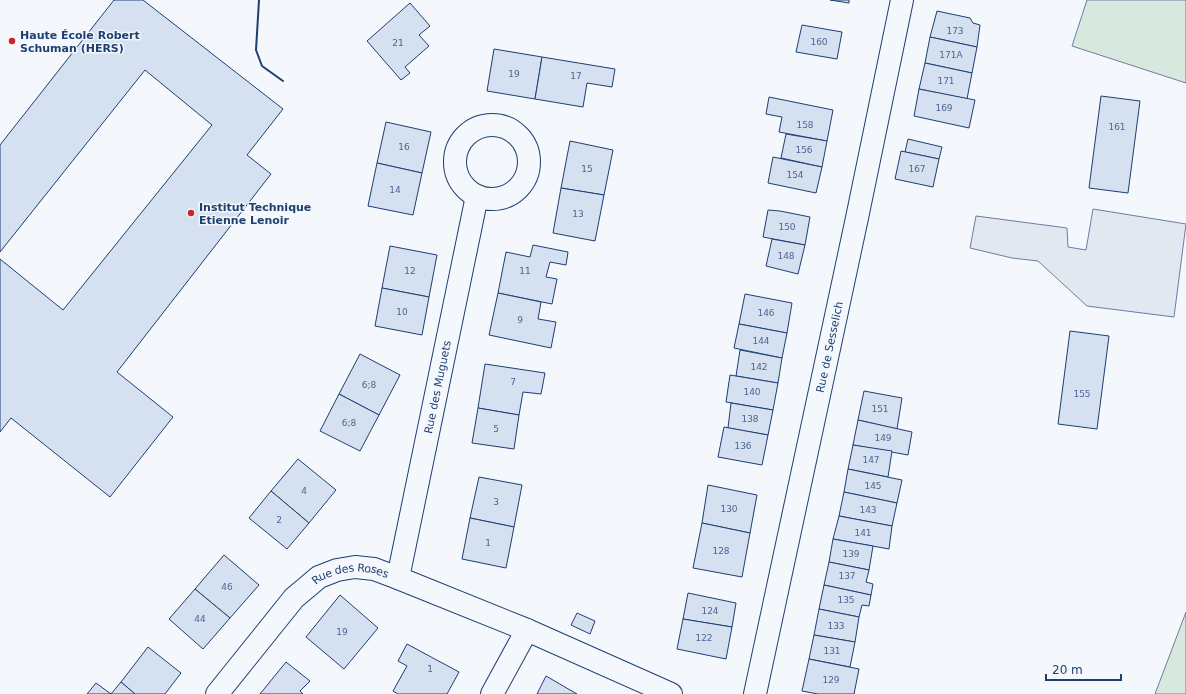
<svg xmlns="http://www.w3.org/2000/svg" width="1186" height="694" font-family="'DejaVu Sans',sans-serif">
<rect width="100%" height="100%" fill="#f4f7fb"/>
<!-- green -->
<g fill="#d7e8df" stroke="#687fa3">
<path d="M1087 0H1186V83L1072 46Z"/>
<path d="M1186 612V694H1155Z"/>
</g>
<!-- parking -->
<path fill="#e3e8f0" stroke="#687fa3" d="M1093 209 1186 224 1174 317 1087 306 1038 261 1012 258 970 248 976 216 1067 228 1068 247 1086 250Z"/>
<!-- building -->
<g fill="#d5e0f0" stroke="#1d3f73">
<path d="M114 0H143L283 109 247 155 271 174 117 372 173 417 110 497 11 418 0 432V259L63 310 212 125 145 70 0 252V145Z"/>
<path d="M830 0H849V3Z"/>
<path d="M410 3 430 26 419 35 429 46 405 67 410 73 401 80 367 41Z"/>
<path d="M937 11 970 18 973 23 980 25 977 47 930 37Z"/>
<path d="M802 25 842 32 837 59 796 52Z"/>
<path d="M930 37 977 47 972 73 925 63Z"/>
<path d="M494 49 542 57 535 99 487 91Z"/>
<path d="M542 57 615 69 612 87 587 83 583 107 535 99Z"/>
<path d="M925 63 972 73 967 99 919 89Z"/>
<path d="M919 89 975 100 969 128 914 116Z"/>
<path d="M1101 96 1140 101 1128 193 1089 188Z"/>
<path d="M769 97 833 110 827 141 779 132 782 117 766 114Z"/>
<path d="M386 122 431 132 422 173 377 163Z"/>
<path d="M786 134 827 141 822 167 781 158Z"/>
<path d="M908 139 942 147 939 159 905 152Z"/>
<path d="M570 141 613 150 604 195 561 188Z"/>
<path d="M901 151 939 159 933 187 895 179Z"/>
<path d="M773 157 822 167 816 193 768 183Z"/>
<path d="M377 163 422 173 413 215 368 206Z"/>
<path d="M561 188 604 195 595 241 553 233Z"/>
<path d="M768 210 780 211 810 217 805 245 763 237Z"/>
<path d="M772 239 805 245 798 274 766 266Z"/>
<path d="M533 245 568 252 566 265 550 262 546 277 557 279 552 304 498 293 506 252 530 257Z"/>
<path d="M390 246 437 255 429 297 382 288Z"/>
<path d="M382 288 429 297 422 335 375 326Z"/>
<path d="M498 293 541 302 538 319 556 322 551 348 489 335Z"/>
<path d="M745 294 792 303 787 333 739 324Z"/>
<path d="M739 324 787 333 782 358 734 348Z"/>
<path d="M1070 331 1109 336 1097 429 1058 424Z"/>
<path d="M740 350 782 358 778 383 736 376Z"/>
<path d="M360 354 400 375 379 415 339 394Z"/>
<path d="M485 364 545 373 541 394 523 392 519 415 478 408Z"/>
<path d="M730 375 778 383 773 410 726 402Z"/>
<path d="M864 391 902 398 897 429 858 420Z"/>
<path d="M339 394 379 415 360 451 320 431Z"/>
<path d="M731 403 773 410 768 435 728 428Z"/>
<path d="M478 408 519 415 514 449 472 443Z"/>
<path d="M858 420 912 432 908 455 853 445Z"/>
<path d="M724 427 768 435 762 465 718 457Z"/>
<path d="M853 445 892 451 888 477 848 469Z"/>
<path d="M298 459 336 490 309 523 271 491Z"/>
<path d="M848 469 902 480 897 503 844 492Z"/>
<path d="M479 477 522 485 514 527 470 518Z"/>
<path d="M708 485 757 495 750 533 702 523Z"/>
<path d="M271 491 309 523 287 549 249 518Z"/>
<path d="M844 492 897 503 892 526 839 516Z"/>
<path d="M839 516 892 526 889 549 833 539Z"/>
<path d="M470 518 514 527 506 568 462 559Z"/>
<path d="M702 523 750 533 742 577 693 568Z"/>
<path d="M833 539 873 546 869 570 829 562Z"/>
<path d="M224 555 259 585 230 618 195 589Z"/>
<path d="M829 562 869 570 866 582 873 584 871 595 824 585Z"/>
<path d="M824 585 871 595 869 606 862 605 859 617 819 609Z"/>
<path d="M195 589 230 618 203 649 169 619Z"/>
<path d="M688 593 736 603 732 627 683 619Z"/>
<path d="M340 595 378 628 344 669 306 637Z"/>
<path d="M819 609 859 617 855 642 814 635Z"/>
<path d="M577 613 595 621 590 634 571 625Z"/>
<path d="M683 619 732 627 726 659 677 649Z"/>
<path d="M814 635 855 642 850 667 809 659Z"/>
<path d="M407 644 459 672 447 694H398L393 691 407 666 398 661Z"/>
<path d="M148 647 181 673 165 694H135L121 682Z"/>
<path d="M809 659 859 669 854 694H818L802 691Z"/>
<path d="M286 662 310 681 300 691 303 694H260Z"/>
<path d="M546 676 577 694H537Z"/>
<path d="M121 682 135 694H111Z"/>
<path d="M96 683 111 694H87Z"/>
</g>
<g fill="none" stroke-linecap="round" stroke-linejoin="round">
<!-- street casing -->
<g stroke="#1d3f73" stroke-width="24">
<g id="street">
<circle cx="492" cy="162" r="37"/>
<path id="s1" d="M398 578 477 196"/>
<path id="s2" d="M217 694 294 598 319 577 337 570 355 567 374 569 398 578 527 630 671 694"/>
<path d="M492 694 527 630"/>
</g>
</g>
<!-- secondary casing -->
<g stroke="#1d3f73" stroke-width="24">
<g id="secondary">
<path id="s3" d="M755 694 857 218 902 0"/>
</g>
</g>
<!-- street -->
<use href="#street" stroke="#f4f7fb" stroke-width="22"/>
<!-- secondary -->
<use href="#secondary" stroke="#f4f7fb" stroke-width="22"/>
<!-- wall -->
<path stroke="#1d3f73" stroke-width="2" d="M259 0 256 50 262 66 283 81"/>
</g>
<!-- markers -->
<g fill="#c62828" stroke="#f4f7fb" stroke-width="1.5">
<circle cx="12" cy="41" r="4"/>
<circle cx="191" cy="213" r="4"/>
</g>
<g text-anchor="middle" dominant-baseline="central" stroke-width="3" stroke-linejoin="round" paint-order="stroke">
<!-- number labels -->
<g font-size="9" fill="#4b6792">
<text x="955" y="31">173</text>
<text x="819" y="42">160</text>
<text x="398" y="43">21</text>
<text x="951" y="55">171A</text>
<text x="514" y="74">19</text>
<text x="576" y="76">17</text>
<text x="946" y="81">171</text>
<text x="944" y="108">169</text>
<text x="805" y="125">158</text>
<text x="1117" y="127">161</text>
<text x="404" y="147">16</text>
<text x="804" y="150">156</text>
<text x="587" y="169">15</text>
<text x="917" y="169">167</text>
<text x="795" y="175">154</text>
<text x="395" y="190">14</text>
<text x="578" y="214">13</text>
<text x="787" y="227">150</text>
<text x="786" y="256">148</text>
<text x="410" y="271">12</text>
<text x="525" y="271">11</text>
<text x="402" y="312">10</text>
<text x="766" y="313">146</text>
<text x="520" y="320">9</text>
<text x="761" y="341">144</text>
<text x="759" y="367">142</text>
<text x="513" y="382">7</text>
<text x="369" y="385">6;8</text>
<text x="752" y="392">140</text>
<text x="1082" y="394">155</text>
<text x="880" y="409">151</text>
<text x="750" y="419">138</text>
<text x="349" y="423">6;8</text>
<text x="496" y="429">5</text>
<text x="883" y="438">149</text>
<text x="743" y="446">136</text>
<text x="871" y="460">147</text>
<text x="873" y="486">145</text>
<text x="304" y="491">4</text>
<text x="496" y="502">3</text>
<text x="729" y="509">130</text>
<text x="868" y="510">143</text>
<text x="279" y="520">2</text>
<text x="863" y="533">141</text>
<text x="488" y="543">1</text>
<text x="721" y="551">128</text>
<text x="851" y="554">139</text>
<text x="847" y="576">137</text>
<text x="227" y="587">46</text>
<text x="846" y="600">135</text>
<text x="710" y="611">124</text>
<text x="200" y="619">44</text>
<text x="836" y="626">133</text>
<text x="342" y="632">19</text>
<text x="704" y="638">122</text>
<text x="832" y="651">131</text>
<text x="430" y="669">1</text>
<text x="831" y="680">129</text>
</g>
<!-- poi labels -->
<g font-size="11" font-weight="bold" fill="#1d3f73" stroke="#f4f7fb" text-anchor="start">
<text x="20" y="35">Haute École Robert<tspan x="20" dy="13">Schuman (HERS)</tspan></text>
<text x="199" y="207">Institut Technique<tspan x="199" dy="13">Etienne Lenoir</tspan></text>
</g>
<!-- street labels -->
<g font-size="11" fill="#1d3f73" stroke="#f4f7fb">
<text stroke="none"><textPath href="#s3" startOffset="355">Rue de Sesselich</textPath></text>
<text stroke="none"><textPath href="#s1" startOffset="195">Rue des Muguets</textPath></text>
<text stroke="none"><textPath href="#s2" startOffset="188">Rue des Roses</textPath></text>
</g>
</g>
<!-- scale -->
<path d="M1046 674v6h75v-6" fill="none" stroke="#1d3f73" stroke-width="2"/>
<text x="1052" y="674" font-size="12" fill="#1d3f73" stroke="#f4f7fb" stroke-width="3" paint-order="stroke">20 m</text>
</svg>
